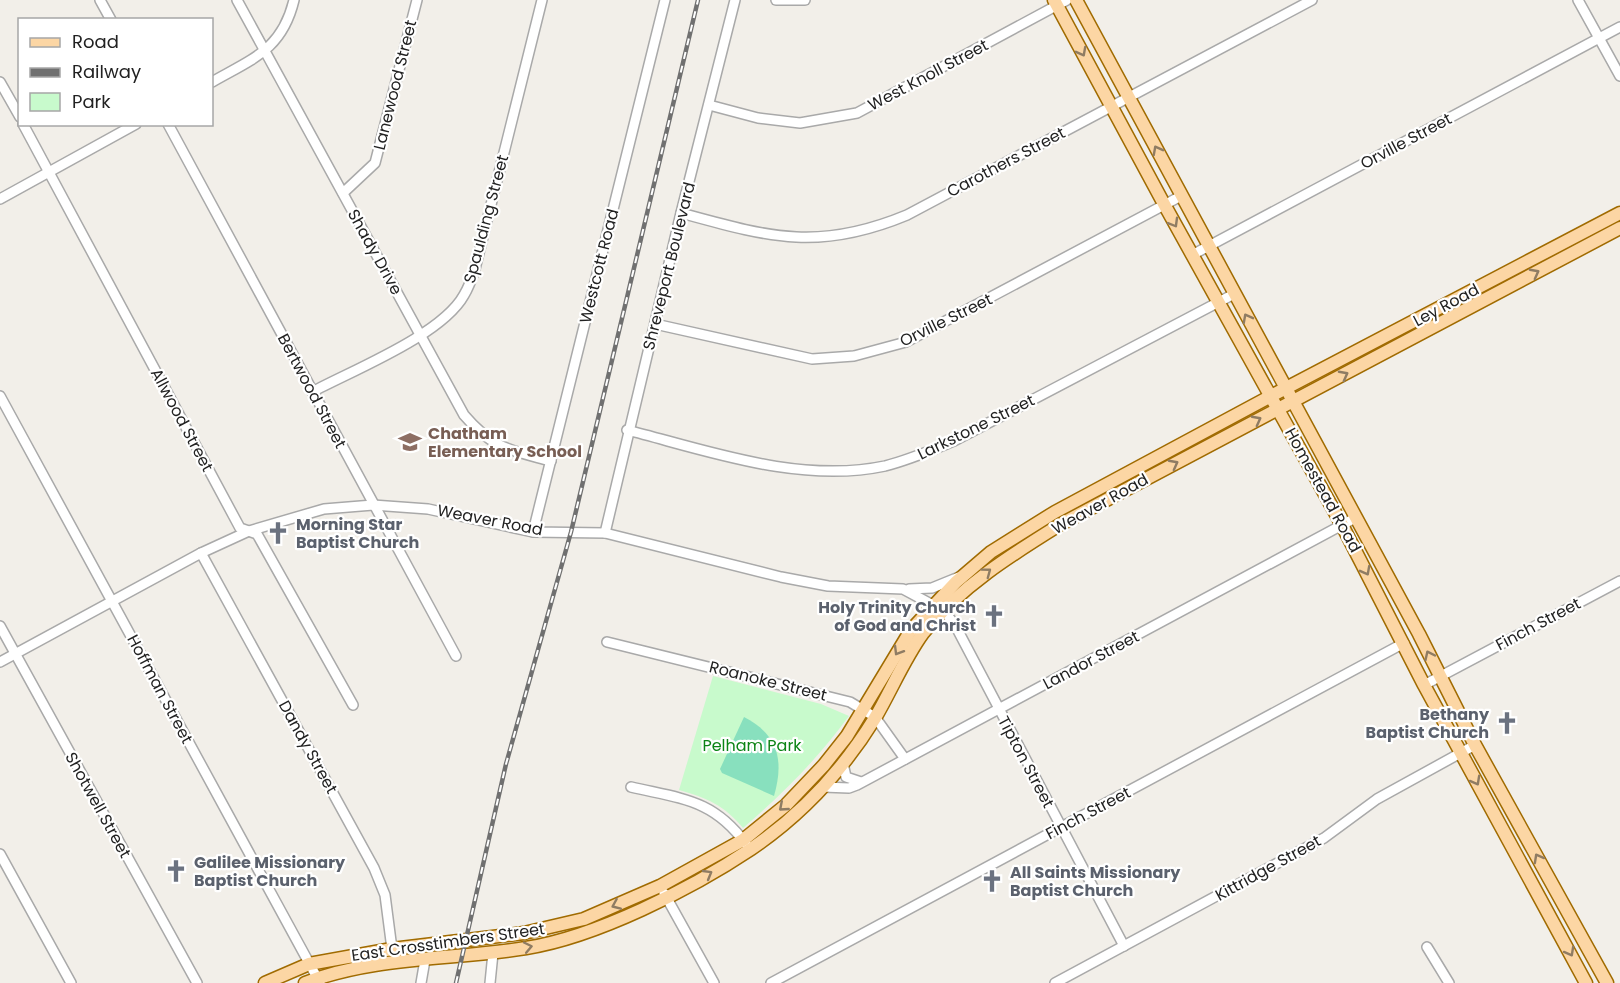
<svg xmlns="http://www.w3.org/2000/svg" width="1620" height="983" font-family="Poppins,sans-serif">
<rect width="100%" height="100%" fill="#f2efe9"/>
<!-- park -->
<path fill="#c8facc" d="M713 676 821 704 849 716C818 758 784 793 743 828 724 805 707 798 679 790Z"/>
<!-- pitch -->
<path fill="#88e0be" d="M744 717C779 735 784 761 774 796L722 773 720 769Z"/>
<g fill="none" stroke-linecap="round" stroke-linejoin="round">
<!-- minor casing -->
<g stroke="#a9a9a9" stroke-width="12">
<g id="minor">
<path d="M100 0 111 20"/>
<path d="M237 0 464 415C493 449 510 450 551 461"/>
<path d="M776 0H805"/>
<path d="M1578 0 1620 76"/>
<path d="M0 82 20 117"/>
<path d="M212 82C252 59 282 50 294 0"/>
<path d="M709 105 758 118 800 123 857 113 1067 0"/>
<path d="M23 124 240 528 257 534 353 705"/>
<path d="M168 124 456 656"/>
<path d="M343 193 375 163 417 0"/>
<path d="M0 199 136 124"/>
<path d="M681 213C769 237 818 252 907 215L1312 0"/>
<path d="M1192 255 1620 27"/>
<path d="M655 324 812 359 854 356 906 342 1181 196"/>
<path d="M312 392C353 370 442 335 464 295 469 287 472 278 475 269L542 0"/>
<path d="M0 396 320 983"/>
<path d="M627 430C709 451 800 484 885 466 909 460 932 450 954 441L1234 294"/>
<path d="M533 532 665 0"/>
<path d="M605 533 681 213 735 0"/>
<path d="M201 553 374 868 385 895 392 949"/>
<path d="M909 589 932 588 959 577"/>
<path d="M0 626 197 983"/>
<path d="M607 642 850 702 875 717 905 759"/>
<path d="M0 662 201 553 249 531 324 509 373 505 428 509 533 532 605 533 781 577 828 586 903 589 944 611 955 625 1124 946"/>
<path d="M1424 685 1620 581"/>
<path d="M843 763 846 777 861 782"/>
<path d="M631 787C682 799 713 799 746 844"/>
<path d="M823 787 849 788 857 785 1355 518"/>
<path d="M0 854 71 983"/>
<path d="M664 893 714 983"/>
<path d="M1427 947 1449 983"/>
<path d="M421 983 425 960"/>
<path d="M490 983 493 953"/>
<path d="M771 983 1404 643"/>
<path d="M1055 983 1324 838 1377 799 1475 745"/>
</g>
</g>
<!-- major casing -->
<g stroke="#a06b00" stroke-width="15">
<g id="major">
<path d="M1054 0 1164 204 1342 525 1424 685 1586 983"/>
<path d="M1076 0 1419 634 1475 745 1607 983"/>
<path d="M265 983 309 964 392 949 524 933 584 919 660 886 743 840 786 805 824 765 847 736 911 630 956 582 991 552 1055 512 1271 396 1620 213"/>
<path d="M305 983C374 956 454 960 526 948 596 937 691 889 751 849 801 815 843 770 875 718 891 691 904 659 923 633 961 586 1011 555 1061 524L1620 228"/>
</g>
</g>
<!-- minor -->
<use href="#minor" stroke="#fff" stroke-width="9"/>
<!-- major -->
<use href="#major" stroke="#fcd6a4" stroke-width="12"/>
<!-- rail casing -->
<g stroke="#707070" stroke-width="4.5">
<path id="rail" d="M456 983 506 764 571 532 698 0"/>
</g>
<!-- rail -->
<use href="#rail" stroke="#fff" stroke-width="2" stroke-dasharray="7" stroke-linecap="butt"/>
</g>
<!-- one-way arrows -->
<defs><path id="oneway-chevron" d="M-2-3.5L2.5 0L-2 3.5" fill="none" stroke-width="1.6" stroke-linecap="round" stroke-linejoin="round" transform="scale(1.5)"/></defs>
<g stroke="#8f7c63">
<use href="#oneway-chevron" transform="translate(1082 52) rotate(62)"/>
<use href="#oneway-chevron" transform="translate(1157 150) rotate(-118)"/>
<use href="#oneway-chevron" transform="translate(1174 223) rotate(60)"/>
<use href="#oneway-chevron" transform="translate(1535 273) rotate(-28)"/>
<use href="#oneway-chevron" transform="translate(1247 318) rotate(-118)"/>
<use href="#oneway-chevron" transform="translate(1344 375) rotate(-28)"/>
<use href="#oneway-chevron" transform="translate(1257 420) rotate(-28)"/>
<use href="#oneway-chevron" transform="translate(1174 464) rotate(-28)"/>
<use href="#oneway-chevron" transform="translate(1366 571) rotate(62)"/>
<use href="#oneway-chevron" transform="translate(987 572) rotate(-37)"/>
<use href="#oneway-chevron" transform="translate(898 651) rotate(121)"/>
<use href="#oneway-chevron" transform="translate(1429 655) rotate(-115)"/>
<use href="#oneway-chevron" transform="translate(1476 781) rotate(61)"/>
<use href="#oneway-chevron" transform="translate(783 807) rotate(139)"/>
<use href="#oneway-chevron" transform="translate(1538 858) rotate(-119)"/>
<use href="#oneway-chevron" transform="translate(708 874) rotate(-30)"/>
<use href="#oneway-chevron" transform="translate(616 905) rotate(157)"/>
<use href="#oneway-chevron" transform="translate(528 947) rotate(-12)"/>
<use href="#oneway-chevron" transform="translate(1570 952) rotate(61)"/>
</g>
<!-- icons -->
<defs>
<g id="school-bare" transform="scale(1.8)"><path d="M0-5L7-2L0 1L-7-2ZM-4 1L0 2.5L4 1V4Q0 6-4 4Z" fill="#8d6e63" stroke="#fff" stroke-width="2.5" paint-order="stroke"/></g>
<g id="church-bare" transform="scale(1.8)"><path d="M-1.2-6h2.4v3.5h3.3v2.4h-3.3V6h-2.4V-.1h-3.3v-2.4h3.3Z" fill="#6b7280" stroke="#fff" stroke-width="2.5" paint-order="stroke"/></g>
</defs>
<g fill-rule="evenodd">
<use href="#school-bare" x="410" y="442"/>
<use href="#church-bare" x="278" y="533"/>
<use href="#church-bare" x="994" y="616"/>
<use href="#church-bare" x="1507" y="723"/>
<use href="#church-bare" x="176" y="871"/>
<use href="#church-bare" x="992" y="881"/>
</g>
<g text-anchor="middle" dominant-baseline="central" stroke-width="4.5" stroke-linejoin="round" paint-order="stroke">
<!-- street labels -->
<g font-size="16" fill="#222" stroke="#fff">
<text transform="translate(928 75) rotate(-28)">West Knoll Street</text>
<text transform="translate(395 85) rotate(-76)">Lanewood Street</text>
<text transform="translate(1406 141) rotate(-28)">Orville Street</text>
<text transform="translate(1006 162) rotate(-28)">Carothers Street</text>
<text transform="translate(486 219) rotate(-75)">Spaulding Street</text>
<text transform="translate(375 252) rotate(61)">Shady Drive</text>
<text transform="translate(599 266) rotate(-76)">Westcott Road</text>
<text transform="translate(669 266) rotate(-76)">Shreveport Boulevard</text>
<text transform="translate(1446 305) rotate(-28)">Ley Road</text>
<text transform="translate(946 320) rotate(-26)">Orville Street</text>
<text transform="translate(312 391) rotate(62)">Bertwood Street</text>
<text transform="translate(182 420) rotate(62)">Allwood Street</text>
<text transform="translate(976 427) rotate(-26)">Larkstone Street</text>
<text transform="translate(1323 490) rotate(61)">Homestead Road</text>
<text transform="translate(1100 504) rotate(-29)">Weaver Road</text>
<text transform="translate(490 520) rotate(11)">Weaver Road</text>
<text transform="translate(1538 624) rotate(-28)">Finch Street</text>
<text transform="translate(1091 660) rotate(-28)">Landor Street</text>
<text transform="translate(768 681) rotate(14)">Roanoke Street</text>
<text transform="translate(160 689) rotate(62)">Hoffman Street</text>
<text transform="translate(308 747) rotate(61)">Dandy Street</text>
<text transform="translate(1026 762) rotate(62)">Tipton Street</text>
<text transform="translate(98 805) rotate(61)">Shotwell Street</text>
<text transform="translate(1088 813) rotate(-28)">Finch Street</text>
<text transform="translate(1268 868) rotate(-29)">Kittridge Street</text>
<text transform="translate(448 942) rotate(-8)">East Crosstimbers Street</text>
</g>
<!-- education labels -->
<g font-size="16" font-weight="bold" fill="#785e54" stroke="#fff" text-anchor="start">
<text x="428" y="433">Chatham<tspan x="428" dy="18">Elementary School</tspan></text>
</g>
<!-- worship labels -->
<g font-size="16" font-weight="bold" fill="#5b616d" stroke="#fff" text-anchor="start">
<text x="296" y="524">Morning Star<tspan x="296" dy="18">Baptist Church</tspan></text>
<text x="976" y="607" text-anchor="end">Holy Trinity Church<tspan x="976" dy="18">of God and Christ</tspan></text>
<text x="1489" y="714" text-anchor="end">Bethany<tspan x="1489" dy="18">Baptist Church</tspan></text>
<text x="194" y="862">Galilee Missionary<tspan x="194" dy="18">Baptist Church</tspan></text>
<text x="1010" y="872">All Saints Missionary<tspan x="1010" dy="18">Baptist Church</tspan></text>
</g>
<!-- park labels -->
<g font-size="16" fill="#0c8416" stroke="#fff">
<text x="752" y="745">Pelham Park</text>
</g>
</g>
<!-- legend -->
<rect x="18" y="18" width="195" height="108" fill="#ffffff" stroke="#a7a7a7" stroke-width="1.5"/>
<rect x="30" y="38" width="30" height="9" fill="#fcd6a4" stroke="#a7a7a7" stroke-width="1.5"/>
<text x="72" y="48" font-size="18" fill="#222222">Road</text>
<rect x="30" y="68" width="30" height="9" fill="#707070" stroke="#a7a7a7" stroke-width="1.5"/>
<text x="72" y="78" font-size="18" fill="#222222">Railway</text>
<rect x="30" y="93" width="30" height="18" fill="#c8facc" stroke="#a7a7a7" stroke-width="1.5"/>
<text x="72" y="108" font-size="18" fill="#222222">Park</text>
</svg>
